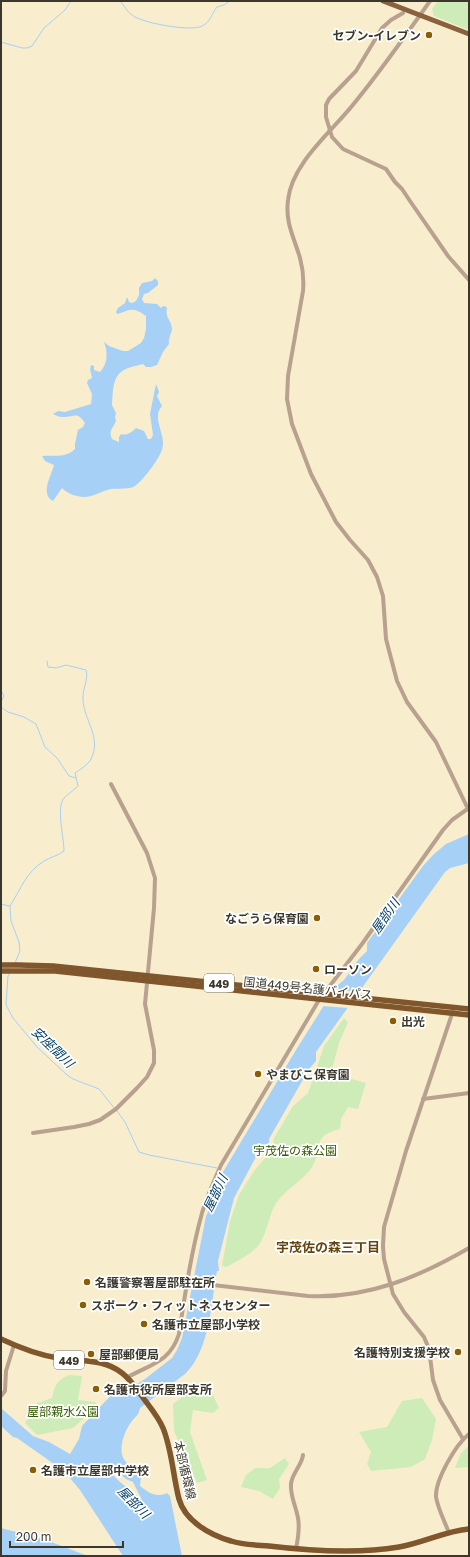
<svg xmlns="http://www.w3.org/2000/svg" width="470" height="1557" font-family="'Golos Text','Noto Sans JP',sans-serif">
<rect width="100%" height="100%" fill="#f8eece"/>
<!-- green -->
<g fill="#ceecb7">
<path d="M438 1H469V30L434 16 432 9Z"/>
<path d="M344 1018 348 1022 339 1043 331 1073 366 1083 358 1109 348 1107 341 1119 340 1129C309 1136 325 1150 310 1170 301 1182 285 1190 277 1202 267 1216 268 1238 255 1249 248 1256 236 1261 227 1267L222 1266 230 1221 239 1195 254 1171 271 1151 274 1138 293 1106 308 1093 324 1046Z"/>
<path d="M69 1375 82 1376 78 1400 95 1402 98 1406 73 1428 37 1435 25 1423 37 1403 52 1398C55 1385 57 1380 69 1375Z"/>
<path d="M193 1389H210L219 1408 213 1413 193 1410 190 1432 207 1480 197 1483 174 1431 173 1404Z"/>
<path d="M422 1398 436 1419 432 1440 425 1459 411 1467 371 1471 367 1464 371 1452 359 1432 387 1427 402 1401Z"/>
<path d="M469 1446V1467L455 1468 461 1453Z"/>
<path d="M285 1458 289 1464 279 1479 280 1488 273 1499 259 1491 241 1487 246 1475 255 1468H270Z"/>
</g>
<!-- water -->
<g fill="#a6d0f6" fill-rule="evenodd">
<path d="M155 278 158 281V285L148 293 144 294 142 299 144 303 157 304 161 308 163 306 167 307C165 319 171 319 172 328 172 333 168 338 169 344L163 352 157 365 151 367H146L143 364C136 366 127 367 121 372 112 379 113 394 112 405L116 413 115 417 116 421C113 429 108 430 112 439L119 442V437L121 434C127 436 132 432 136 428L144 431 148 439H151L153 435 150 414 156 384 159 392 157 396 162 406C150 419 169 437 161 452 157 462 143 480 135 486 129 490 118 488 111 489 101 491 94 497 84 497 77 497 66 493 62 488L53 501C40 494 51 476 54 465L45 461 42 456C55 455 66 458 75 449V444L78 430 83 427 85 423C76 410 74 418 62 417 59 417 56 415 53 414L58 411 65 412 91 404 92 394 87 383 88 380 92 378 90 369 91 365 94 366V370L100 372C108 364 108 352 104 342L109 346 123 351H128L141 343 144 338 146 329V316C132 306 131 310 117 314L116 312 118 308 125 303 127 297 129 302 132 303 136 301 139 295V288L142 283 152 281Z"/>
<path d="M469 834V863L450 868 445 872 316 1052V1061L309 1069 269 1139V1144L266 1152 257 1155 234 1198 218 1261 219 1271H217C211 1303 210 1350 185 1374L140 1408C139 1415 136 1416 132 1421 124 1431 115 1454 128 1464 132 1467 140 1468 145 1470L141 1475 140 1486C149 1493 156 1498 167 1493L170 1496 182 1556H123L80 1490 69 1477 61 1469 17 1438 13 1437 1 1426V1408L33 1436 49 1442 70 1454 79 1439 82 1426 119 1387 122 1390H126L145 1379 172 1358 177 1350 182 1338 206 1216 222 1184 223 1172 296 1050 323 1007 339 984 344 980 358 960 367 951V943L423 866 433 855 446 844ZM112 1467 126 1479 133 1482 142 1500 120 1482 109 1471 110 1468Z"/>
<path d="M1 1528 46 1540 88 1556H1Z"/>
</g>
<!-- pier -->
<path fill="#f8eece" d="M333 989 361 992 350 1008 322 1006Z"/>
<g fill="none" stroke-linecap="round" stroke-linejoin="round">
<!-- stream -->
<g stroke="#a6d0f6" stroke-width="1">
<path d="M120 1C124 5 127 12 132 15 141 23 192 32 202 26 210 23 212 13 217 7L224 5 230 1"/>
<path d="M1 42 22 48H27L32 46 44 28 65 10 71 1"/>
<path d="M1 690 4 696 1 702"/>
<path d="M1 707 8 712 24 717 36 724 45 747 57 758 69 776 76 778"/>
<path d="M1 904 9 906"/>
<path d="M10 906 11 921 19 942 20 951 15 963"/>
<path d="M10 906C21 889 26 872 44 861 50 857 58 856 64 851 64 838 56 807 64 798 68 794 74 790 78 786L75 773C79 770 88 765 91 759 102 738 84 720 83 700 82 689 89 679 86 670L66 665 56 668 48 667 47 661"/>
<path d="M10 973 8 976 6 1005 13 1018 37 1047 67 1075 73 1079 99 1089 115 1109"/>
<path d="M117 1111 125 1122 139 1152 149 1155 217 1168"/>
</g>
<!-- tertiary -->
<g stroke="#b8a18e" stroke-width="4">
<path d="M430 1C406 35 382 69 356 101 334 130 292 162 288 200 285 223 294 237 300 258 303 269 304 280 303 291L288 376 287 399 292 424 311 474 336 522 350 540 368 560 377 577 383 596 386 639 397 681 407 702 436 742 468 809"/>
<path d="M403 13 391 20 382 28 356 71 329 99 326 105V117L332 137 343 149 386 169 395 182 402 189 410 201 448 256 469 280"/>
<path d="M454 1008 406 1151 384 1227 383 1246 384 1259 393 1294 404 1312 424 1337 429 1349 433 1380 440 1400 463 1439"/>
<path d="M423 1099 469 1093"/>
<path d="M33 1133 74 1127 89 1124 100 1120 116 1109 137 1088 147 1077 154 1063V1050L145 1004 154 908 155 878 147 853 111 784"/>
<path d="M187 1282 308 1296C367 1299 419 1277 469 1248"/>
<path d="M128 1377C151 1364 170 1362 179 1334 185 1294 191 1253 202 1213 207 1196 214 1181 221 1165L319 1000 362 944 443 830 452 820 469 808"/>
<path d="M1 1396 5 1391 6 1371 14 1345"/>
<path d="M449 1533C445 1522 438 1509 436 1497 435 1480 456 1444 469 1434"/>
<path d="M296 1549C298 1539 300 1528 298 1518 296 1506 290 1496 291 1484 292 1473 302 1465 303 1455"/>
</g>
<!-- primary -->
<path stroke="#89613d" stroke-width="5" d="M383 1 469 34"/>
<!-- trunk -->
<g stroke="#80562c" stroke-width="5.5">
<path d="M1 965H19L53 966 469 1009"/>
<path d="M1 971H55L469 1015"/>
<path d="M1 1339C20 1348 38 1355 58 1358 80 1362 103 1358 122 1373 130 1379 136 1388 141 1395 149 1406 158 1416 163 1428 172 1450 173 1476 179 1499 185 1521 210 1535 231 1541 243 1545 257 1545 269 1546 311 1551 358 1554 399 1547 423 1543 445 1531 469 1529"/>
</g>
</g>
<!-- markers -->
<g fill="#8c5e03" stroke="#fff" stroke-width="1.5">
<circle cx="429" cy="35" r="4"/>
<circle cx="317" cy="918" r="4"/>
<circle cx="316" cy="969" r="4"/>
<circle cx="393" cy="1021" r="4"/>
<circle cx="258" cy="1074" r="4"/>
<circle cx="87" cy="1282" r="4"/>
<circle cx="83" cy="1305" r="4"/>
<circle cx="144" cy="1324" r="4"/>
<circle cx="458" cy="1352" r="4"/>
<circle cx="91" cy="1354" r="4"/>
<circle cx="96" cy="1389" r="4"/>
<circle cx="33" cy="1470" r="4"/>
</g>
<g text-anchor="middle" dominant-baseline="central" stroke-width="3.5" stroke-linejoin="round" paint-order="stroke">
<!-- shield labels -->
<g fill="#fff" stroke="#76746b" stroke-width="1">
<rect x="204" y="974" width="30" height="18" rx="3"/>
<rect x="54" y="1351" width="30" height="18" rx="3"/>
</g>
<g font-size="11" font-weight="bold" fill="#3b382b">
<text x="219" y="983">449</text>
<text x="69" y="1360">449</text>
</g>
<!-- poi labels -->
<g font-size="12" font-weight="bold" fill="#3b382b" stroke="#fff" text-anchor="start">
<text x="421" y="35" text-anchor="end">セブン-イレブン</text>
<text x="309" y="918" text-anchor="end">なごうら保育園</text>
<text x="324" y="969">ローソン</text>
<text x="401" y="1021">出光</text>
<text x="266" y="1074">やまびこ保育園</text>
<text x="95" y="1282">名護警察署屋部駐在所</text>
<text x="91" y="1305">スポーク・フィットネスセンター</text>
<text x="152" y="1324">名護市立屋部小学校</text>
<text x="450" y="1352" text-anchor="end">名護特別支援学校</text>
<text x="99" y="1354">屋部郵便局</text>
<text x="104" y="1389">名護市役所屋部支所</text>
<text x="41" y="1470">名護市立屋部中学校</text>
</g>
<!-- street labels -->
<g font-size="12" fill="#3b382b" stroke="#fff">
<text transform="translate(308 988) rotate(6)">国道449号名護バイパス</text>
<text transform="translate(185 1470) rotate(77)">本部循環線</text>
</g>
<!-- park labels -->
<g font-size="12" fill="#355a02" stroke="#fff">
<text x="295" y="1150">宇茂佐の森公園</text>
<text x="63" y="1411">屋部親水公園</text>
</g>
<!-- water labels -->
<g font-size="13" font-style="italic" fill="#003f69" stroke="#fff">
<text transform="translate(385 916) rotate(-55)">屋部川</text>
<text transform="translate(53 1047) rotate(44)">安座間川</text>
<text transform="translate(215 1193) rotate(-64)">屋部川</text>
<text transform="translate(134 1502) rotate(45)">屋部川</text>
</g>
<!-- neighbourhood labels -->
<g font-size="13" font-weight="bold" fill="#64450e" stroke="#fff">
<text x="328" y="1247">宇茂佐の森三丁目</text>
</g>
</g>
<!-- border -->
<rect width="470" height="1557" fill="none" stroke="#3b382b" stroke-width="4"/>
<!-- scale -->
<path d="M10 1541v6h113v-6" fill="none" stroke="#3b382b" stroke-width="2"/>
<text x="16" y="1541" font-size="12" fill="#3b382b" stroke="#ffffff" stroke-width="3" paint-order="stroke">200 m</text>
</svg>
